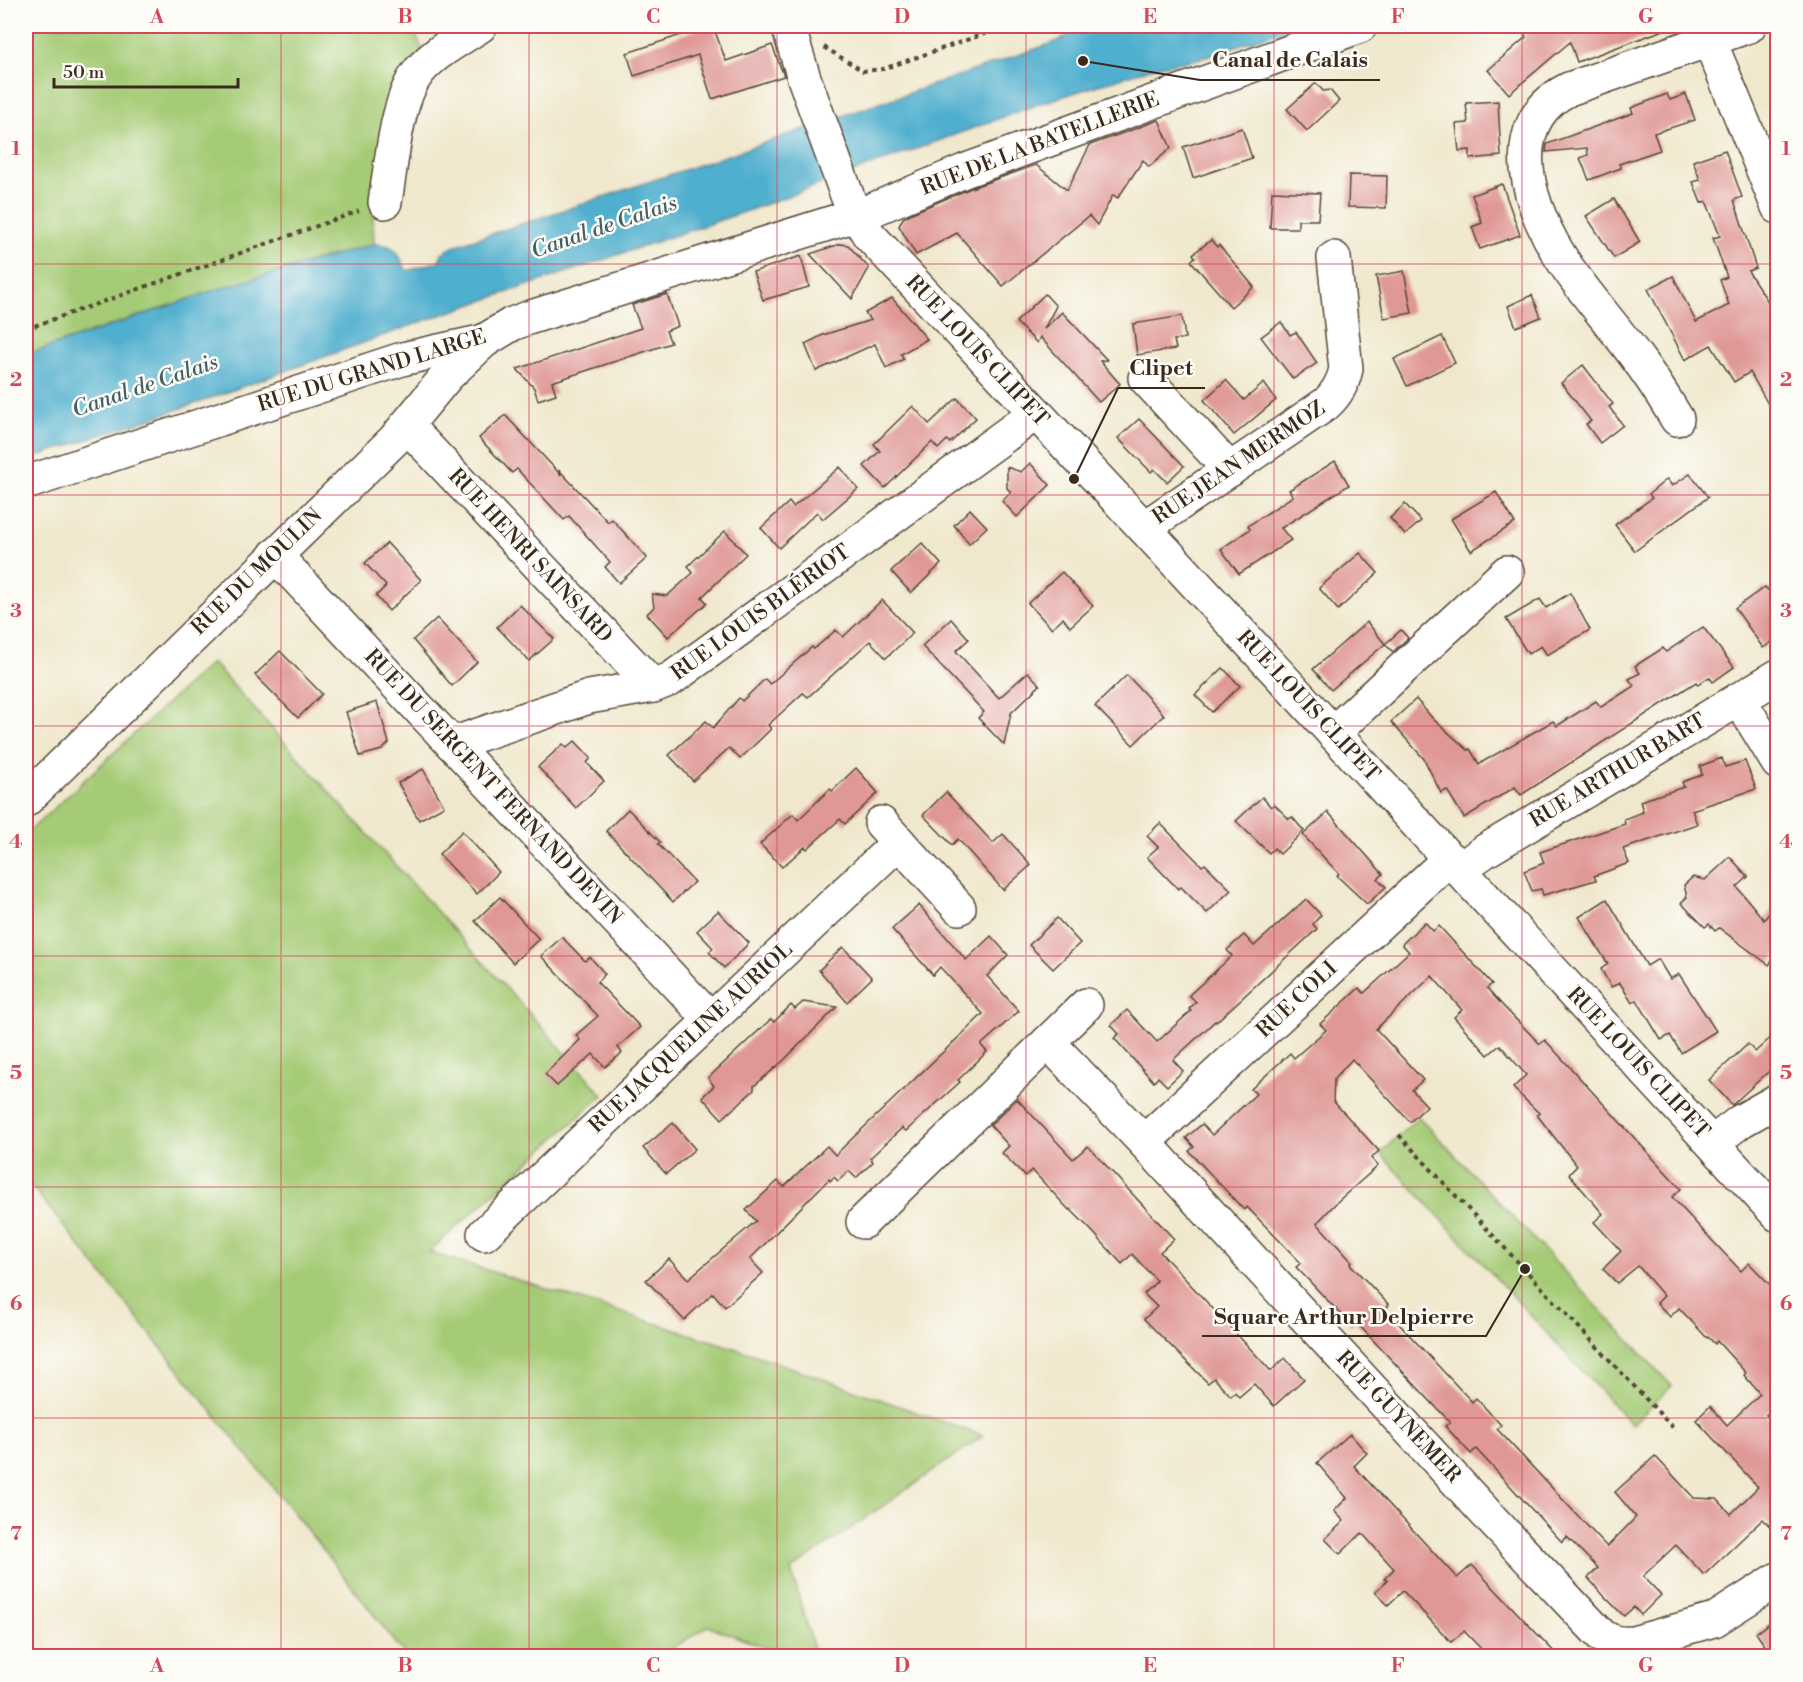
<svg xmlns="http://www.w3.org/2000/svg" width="1803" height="1682" font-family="'Libre Bodoni',serif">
<rect width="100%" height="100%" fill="#fdfcf7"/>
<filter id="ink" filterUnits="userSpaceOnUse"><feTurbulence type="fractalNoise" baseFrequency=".0167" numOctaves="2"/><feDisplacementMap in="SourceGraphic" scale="12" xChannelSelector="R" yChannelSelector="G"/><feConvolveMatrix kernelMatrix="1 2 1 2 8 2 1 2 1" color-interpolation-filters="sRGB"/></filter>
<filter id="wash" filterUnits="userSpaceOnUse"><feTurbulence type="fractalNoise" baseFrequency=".008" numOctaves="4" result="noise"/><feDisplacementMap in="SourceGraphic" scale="24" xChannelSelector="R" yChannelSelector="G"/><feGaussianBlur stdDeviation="1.35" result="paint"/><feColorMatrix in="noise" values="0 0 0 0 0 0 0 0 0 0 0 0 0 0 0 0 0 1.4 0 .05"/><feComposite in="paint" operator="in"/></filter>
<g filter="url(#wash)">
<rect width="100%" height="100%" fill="#f0e8cd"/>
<!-- green -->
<g fill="#a5cb76" stroke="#707a4a" stroke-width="1.5">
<path d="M26 26H412L422 49 372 189 374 244C256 276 140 314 26 355Z"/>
<path d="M212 662 603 1095 429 1252 753 1354 983 1436 791 1570 816 1656H788L708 1626 660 1656H406L320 1546 26 1179V834Z"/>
<path d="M1419 1117 1672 1386 1632 1425 1380 1153Z"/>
</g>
<!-- water -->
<path fill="#50afce" stroke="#466c76" stroke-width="1.5" d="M1079 26H1296L1198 59 1155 67 1039 104 750 210 429 319 200 402 26 460V355L215 290 374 244C398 244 397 253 407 271L439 261 442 253 457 245C657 180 856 112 1055 42L1066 37Z"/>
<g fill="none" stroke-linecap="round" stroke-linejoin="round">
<!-- stream -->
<path stroke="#50afce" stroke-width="8" d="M26 36 36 26"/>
</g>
<g id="blocks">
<!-- building -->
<g fill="#df9896" fill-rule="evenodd">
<path d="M708 26H713L726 61 772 45 784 76 712 99 698 55 634 76 627 53Z"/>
<path d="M1521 26H1668L1669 28 1577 62 1570 42 1509 94 1488 70 1526 37Z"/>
<path d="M1316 83 1323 91 1330 90 1339 101 1307 131 1287 109Z"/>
<path d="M1667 94 1670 100 1686 94 1695 120 1654 133 1660 150 1619 164 1621 168 1589 180 1580 158 1588 155 1587 148 1546 152 1547 144 1633 113 1631 108Z"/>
<path d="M1498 101 1501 156 1470 159V150L1459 151 1456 124 1468 123 1466 103Z"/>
<path d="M1159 120 1171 148 1149 167 1143 160 1118 198 1113 195 1097 225 1089 216 1003 286 957 233 916 255 899 226 903 218 912 213 971 188 1036 165 1067 190 1090 145Z"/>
<path d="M1242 128 1252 158 1193 178 1183 147Z"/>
<path d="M1725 150 1742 197 1734 200 1756 268 1748 271 1778 317V422L1750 372 1734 382 1711 345 1685 360 1648 289 1673 276 1696 322 1729 305 1720 280 1727 277 1713 238 1720 236 1706 201 1701 203 1693 182 1700 180 1693 161Z"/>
<path d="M1349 175 1387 176 1386 208 1348 207Z"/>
<path d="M1502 184 1520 235 1480 249 1472 227 1482 223 1472 195Z"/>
<path d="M1272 191 1320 193 1318 220H1298V228H1270Z"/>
<path d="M1614 199 1640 242 1614 258 1586 216Z"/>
<path d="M1211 240 1217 247 1219 245 1254 287 1231 307 1191 261 1195 257 1193 254Z"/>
<path d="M840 244 848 245 869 268 852 299 810 254Z"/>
<path d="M801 256 809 287 763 300 753 272Z"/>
<path d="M1404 271 1412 313 1384 318 1376 276Z"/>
<path d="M667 294 678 326 666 331 671 343 552 382 556 394 538 400 534 388 517 369 641 328 632 305Z"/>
<path d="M1045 294 1056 306 1044 329 1062 312 1107 360 1100 361 1120 384 1099 402 1040 337 1037 343 1016 322Z"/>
<path d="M1532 295 1541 317 1516 327 1508 306Z"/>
<path d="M892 298 927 339 901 354 904 359 886 368 875 344 816 371 805 344 823 335 871 320 865 313Z"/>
<path d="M1182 316 1185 338 1174 340 1176 349 1137 355 1133 324Z"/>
<path d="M1281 322 1290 335 1296 332 1317 363 1293 379 1261 337Z"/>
<path d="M1442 336 1455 363 1407 386 1394 359Z"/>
<path d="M1583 365 1613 404 1609 407 1623 425 1600 443 1586 424 1591 421 1561 383Z"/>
<path d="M1226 380 1244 400 1264 383 1276 400 1234 435 1204 400Z"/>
<path d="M957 398 976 418 950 443 947 440 938 449 932 442 885 488 864 466 880 451 874 444 913 406 929 424Z"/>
<path d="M505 415 561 475 559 470 608 522 612 519 647 558 619 583 605 567 610 562 569 516 564 520 517 469 512 473 479 438Z"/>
<path d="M1139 419 1184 466 1167 482 1154 469 1151 472 1118 438Z"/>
<path d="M1335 461 1349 485 1281 528 1291 540 1239 574 1221 549 1250 529 1248 526 1293 496 1289 490Z"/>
<path d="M1030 463 1050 485 1017 517 1002 501 1011 492 1007 488V467L1021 472Z"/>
<path d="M840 467 858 489 823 519 817 512 779 548 761 528 789 502 793 507Z"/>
<path d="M1690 474 1708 497 1635 551 1615 525 1652 498 1649 494 1667 479 1672 486Z"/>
<path d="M1496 492 1515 523 1471 551 1451 519Z"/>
<path d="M1405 504 1421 521 1405 535 1390 518Z"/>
<path d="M970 509 987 527 969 544 954 525Z"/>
<path d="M725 531 746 554 702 597 707 603 668 637 647 614 654 607 652 594 667 596 693 573 688 566Z"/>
<path d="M387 543 421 580 389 611 376 596 386 586 365 563Z"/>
<path d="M922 543 941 564 911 593 891 571Z"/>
<path d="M1360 553 1378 573 1338 610 1319 588Z"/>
<path d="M1062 572 1093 606 1070 627 1063 618 1051 628 1028 603Z"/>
<path d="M1778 584V638L1763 648 1735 608 1765 587 1768 590Z"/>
<path d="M1570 593 1590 630 1547 655 1541 646 1528 654 1506 619 1540 599 1546 608Z"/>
<path d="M882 600 913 633 886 658 870 641 808 697 803 693 768 725 771 729 740 759 729 748 693 781 669 755 706 721 713 728 739 698 742 701 765 679 770 684 812 647 814 649 836 630 843 637Z"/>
<path d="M520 605 554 639 529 661 497 627Z"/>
<path d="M437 618 477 662 452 686 413 640Z"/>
<path d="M951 619 969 639 956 651 999 698 1028 672 1040 685 1011 713 1004 745 978 718 984 712 922 646Z"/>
<path d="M1367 622 1385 644 1331 690 1313 669Z"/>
<path d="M1703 627 1734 667 1713 682 1709 677 1698 685 1696 682 1521 795 1515 787 1464 818 1447 790 1441 793 1424 759 1391 722 1416 699 1433 719 1468 750 1470 749 1479 764 1553 721 1557 726 1596 701 1601 707 1634 686 1629 679 1640 673 1635 666 1663 648 1666 652Z"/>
<path d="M1401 630 1408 638 1393 652 1385 644Z"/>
<path d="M280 651 322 694 298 718 255 675Z"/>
<path d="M1223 668 1240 686 1212 712 1195 695Z"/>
<path d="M1127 675 1164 715 1133 745 1095 706Z"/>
<path d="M377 702 389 743 382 750 360 756 346 712Z"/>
<path d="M575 741 591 758 587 763 604 781 576 808 538 767 563 744 567 748Z"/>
<path d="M1722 758 1725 767 1745 761 1756 789 1692 810 1697 824 1623 849 1629 863 1594 876 1596 880 1543 895 1541 889 1532 891 1524 871 1544 863 1540 852 1625 824 1624 819 1643 812 1640 801 1684 787 1682 782 1702 775 1700 766Z"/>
<path d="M856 768 878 793 845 824 840 819 807 849 805 847 782 867 760 844 793 814 798 820 830 789 832 791Z"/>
<path d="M423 769 444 806 419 820 398 783Z"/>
<path d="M946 792 993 843 1003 834 1031 865 1003 890 958 839 952 845 923 815Z"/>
<path d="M1262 797 1271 807 1274 804 1289 819 1292 817 1304 831 1280 854 1274 848 1269 853 1236 821Z"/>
<path d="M628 809 660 842 658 844 694 882 673 902 606 831Z"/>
<path d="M1328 812 1383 874 1378 879 1386 887 1367 904 1337 876 1339 874 1303 835Z"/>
<path d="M1160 823 1202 866 1205 864 1231 890 1207 913 1181 887 1178 889 1147 857 1158 847 1147 836Z"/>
<path d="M462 831 499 872 477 894 439 854Z"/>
<path d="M1730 857 1748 877 1737 887 1764 920 1778 901V952L1769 965 1719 928 1715 931 1709 924 1705 927 1681 903 1687 897 1684 885 1693 877 1705 880Z"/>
<path d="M500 897 539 939 513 963 475 921Z"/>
<path d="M1306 899 1321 915 1313 924 1317 929 1216 1022 1215 1021 1173 1060 1183 1071 1167 1086 1158 1077 1154 1082 1114 1038 1119 1034 1111 1025 1127 1010 1157 1042 1191 1011 1189 1009 1196 1002 1189 995 1232 956 1227 950 1237 941 1244 935 1254 946Z"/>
<path d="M1607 899 1647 966 1658 959 1670 979 1679 974 1716 1031 1681 1053 1670 1035 1661 1040 1637 1000 1632 1003 1620 983 1611 987 1601 969 1608 964 1579 917Z"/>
<path d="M919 905 966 960 991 936 1008 955 987 976 1019 1011 981 1045 987 1052 958 1080 960 1082 906 1131 902 1128 870 1158 873 1162 856 1178 849 1171 838 1181 834 1177 830 1181 829 1179 750 1259 763 1273 725 1307 713 1293 684 1320 646 1280 669 1259 688 1279 756 1221 746 1210 778 1181 784 1187 827 1146 835 1155 983 1014 940 967 933 975 892 929Z"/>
<path d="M718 911 749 943 724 968 709 952 713 948 697 931Z"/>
<path d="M1057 918 1080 943 1053 969 1029 945Z"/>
<path d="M1425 922 1433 931 1439 926 1492 984 1487 988 1504 1007 1540 1044 1545 1040 1681 1189 1672 1197 1706 1234 1741 1271 1749 1263 1778 1293V1414L1772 1408 1766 1415 1778 1428V1535L1763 1519 1704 1575 1676 1545 1643 1576 1661 1595 1641 1615 1634 1607 1624 1616 1605 1597 1588 1578 1598 1568 1567 1537 1562 1542 1476 1449 1471 1454 1445 1426 1450 1422 1355 1321 1351 1325 1296 1267 1301 1263 1247 1207 1244 1210 1189 1151 1194 1147 1186 1138 1202 1124 1212 1135 1256 1094 1251 1089 1290 1053 1294 1058 1326 1030 1320 1024 1359 988 1364 993 1409 952 1402 944ZM1432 976 1462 1010 1454 1017 1488 1055 1500 1045 1526 1075 1513 1088 1539 1113 1537 1115 1577 1166 1569 1174 1603 1214 1594 1222 1621 1251 1603 1269 1617 1283 1638 1266 1664 1296 1657 1303 1670 1317 1679 1308 1707 1338 1708 1337 1715 1344 1717 1341 1746 1373 1744 1375 1760 1394 1727 1425 1710 1406 1696 1420 1758 1487 1731 1514 1717 1499 1694 1498 1655 1456 1615 1492 1636 1517 1607 1547 1497 1429 1501 1425 1476 1398 1472 1402 1385 1309 1389 1305 1350 1264 1352 1262 1317 1223 1338 1201 1378 1166 1371 1158 1379 1151 1333 1101 1334 1079 1352 1059 1410 1122 1427 1106 1412 1090 1423 1080 1376 1029Z"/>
<path d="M562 937 585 961 590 957 605 974 597 982 640 1027 618 1047 622 1053 605 1067 593 1054 557 1086 545 1074 580 1040 576 1035 598 1016 541 956Z"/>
<path d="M843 947 872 978 847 1002 819 970Z"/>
<path d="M803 1002 837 1007 783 1061 754 1086V1090L722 1119 702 1097 714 1086 708 1078 771 1019 774 1022 791 1005 795 1009Z"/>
<path d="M1778 1031V1063L1732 1105 1709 1080 1748 1044 1755 1052Z"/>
<path d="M1017 1099 1073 1159 1088 1146 1174 1239 1160 1252 1271 1371 1285 1358 1304 1379 1274 1406 1254 1384 1239 1397 1235 1392 1231 1396 1214 1378 1208 1383 1144 1319 1157 1307 1144 1294 1157 1281 1132 1254 1122 1264 1090 1229 1070 1209 1069 1210 1032 1170 1025 1176 1002 1153 1009 1146 990 1125Z"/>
<path d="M673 1123 695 1149 666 1174 643 1148Z"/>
<path d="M1350 1434 1367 1453 1354 1466 1457 1578 1472 1565 1558 1656H1488L1464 1631 1451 1642 1403 1591 1388 1605 1375 1592 1387 1580 1384 1579 1394 1569 1362 1533 1340 1554 1325 1539 1344 1521 1334 1511 1347 1498 1317 1463Z"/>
<path d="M1778 1616V1656H1772L1756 1633Z"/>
</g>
</g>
</g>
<g filter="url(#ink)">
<use href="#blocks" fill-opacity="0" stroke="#564638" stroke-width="1.5"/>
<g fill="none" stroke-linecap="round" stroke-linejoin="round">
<!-- minor casing -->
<g stroke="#564638" stroke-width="36">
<g id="minor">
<path d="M788 26 804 78 851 206 869 235 1144 528 1778 1215"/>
<path d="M1709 39 1778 207"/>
<path d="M385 202C391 167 396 105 415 77 428 56 460 39 480 26"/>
<path d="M1145 378 1230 470"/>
<path d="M1677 419C1664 397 1650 375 1634 354 1612 324 1586 295 1565 264 1531 213 1497 124 1569 89L1749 26"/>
<path d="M407 426 653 686"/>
<path d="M26 483 402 359 484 341 512 324 528 318 872 210 964 171 1360 26"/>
<path d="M1144 528 1326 404C1337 394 1343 383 1346 369L1334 258"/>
<path d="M275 555 711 1020"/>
<path d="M1739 699 1778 763"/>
<path d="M1333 733 1507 572"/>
<path d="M452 744 589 697 653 686 671 679 1036 413"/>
<path d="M26 800 395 439 447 376 484 341"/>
<path d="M881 823 959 908"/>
<path d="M1460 869 1485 851 1778 676"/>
<path d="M1048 1042 1144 1142 1495 1523 1602 1636C1613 1643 1620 1644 1633 1643L1714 1620 1778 1579"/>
<path d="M1144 1142 1450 858"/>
<path d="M1712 1143 1741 1121 1778 1100"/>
<path d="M863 1222 1086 1005"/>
<path d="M484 1234 899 842"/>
</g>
</g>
<!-- path -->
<g stroke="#564638" stroke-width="4" stroke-dasharray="4.5 4.5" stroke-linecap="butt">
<path d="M824 47 863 71 883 69 1007 26"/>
<path d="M26 329 359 211"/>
<path d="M1399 1135 1676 1431"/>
</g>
<!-- minor -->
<use href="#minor" stroke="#fff" stroke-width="33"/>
</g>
</g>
<!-- grid -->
<path fill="none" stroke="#d1495b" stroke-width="1.5" stroke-opacity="0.55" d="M281 26V1656M529 26V1656M777 26V1656M1026 26V1656M1274 26V1656M1522 26V1656M26 264H1778M26 495H1778M26 726H1778M26 956H1778M26 1187H1778M26 1418H1778"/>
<g text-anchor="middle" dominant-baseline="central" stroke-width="5" stroke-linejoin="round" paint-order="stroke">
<!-- street labels -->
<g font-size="21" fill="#3b2a1e" stroke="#fdfcf7">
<text transform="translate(1040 144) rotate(-21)">RUE DE LA BATELLERIE</text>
<text transform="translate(977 351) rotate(47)">RUE LOUIS CLIPET</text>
<text transform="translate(372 371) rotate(-17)">RUE DU GRAND LARGE</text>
<text transform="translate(1239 463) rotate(-34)">RUE JEAN MERMOZ</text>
<text transform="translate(530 556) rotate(47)">RUE HENRI SAINSARD</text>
<text transform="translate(257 572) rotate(-44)">RUE DU MOULIN</text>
<text transform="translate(761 613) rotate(-36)">RUE LOUIS BLÉRIOT</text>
<text transform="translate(1308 706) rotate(47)">RUE LOUIS CLIPET</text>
<text transform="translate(1618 771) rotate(-31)">RUE ARTHUR BART</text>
<text transform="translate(493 787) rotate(47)">RUE DU SERGENT FERNAND DEVIN</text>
<text transform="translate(1297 1000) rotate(-43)">RUE COLI</text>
<text transform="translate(691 1038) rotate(-43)">RUE JACQUELINE AURIOL</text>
<text transform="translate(1638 1063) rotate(47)">RUE LOUIS CLIPET</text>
<text transform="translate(1398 1417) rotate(47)">RUE GUYNEMER</text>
</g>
<!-- water labels -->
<g font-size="22" font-style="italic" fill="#435f64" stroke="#fdfcf7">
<text transform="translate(604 227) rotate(-19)">Canal de Calais</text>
<text transform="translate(145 386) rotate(-19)">Canal de Calais</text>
</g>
</g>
<!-- callouts -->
<path fill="none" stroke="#3b2a1e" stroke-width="2" d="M1083 61L1200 80H1380M1074 479L1118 388H1205M1525 1269L1486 1336H1202"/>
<g fill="#3b2a1e" stroke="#fdfcf7" stroke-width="2">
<circle cx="1083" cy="61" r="6"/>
<circle cx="1074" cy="479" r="6"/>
<circle cx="1525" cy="1269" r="6"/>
</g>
<g font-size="22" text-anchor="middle" font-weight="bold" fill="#3b2a1e" stroke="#fdfcf7" stroke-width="5" stroke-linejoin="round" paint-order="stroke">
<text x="1290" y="67">Canal de Calais</text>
<text x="1161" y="375">Clipet</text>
<text x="1344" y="1324">Square Arthur Delpierre</text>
</g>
<!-- margin -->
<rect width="1803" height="1682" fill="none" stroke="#fdfcf7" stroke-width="66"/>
<!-- scale -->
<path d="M54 78v9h184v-9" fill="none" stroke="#3b2a1e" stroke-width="3"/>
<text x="63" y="78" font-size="18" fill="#3b2a1e" stroke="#fdfcf7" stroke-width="4.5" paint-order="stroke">50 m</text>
<rect x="33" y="33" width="1737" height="1616" fill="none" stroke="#d1495b" stroke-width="2"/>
<g font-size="20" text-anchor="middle" font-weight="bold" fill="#d1495b">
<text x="157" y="23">A</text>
<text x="405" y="23">B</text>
<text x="653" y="23">C</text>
<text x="902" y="23">D</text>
<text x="1150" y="23">E</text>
<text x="1398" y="23">F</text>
<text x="1646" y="23">G</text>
<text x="16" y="155">1</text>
<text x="1786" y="155">1</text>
<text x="16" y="386">2</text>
<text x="1786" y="386">2</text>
<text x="16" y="617">3</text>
<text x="1786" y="617">3</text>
<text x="16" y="848">4</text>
<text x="1786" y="848">4</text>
<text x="16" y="1079">5</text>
<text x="1786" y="1079">5</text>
<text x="16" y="1310">6</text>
<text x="1786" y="1310">6</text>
<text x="16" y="1540">7</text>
<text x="1786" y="1540">7</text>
<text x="157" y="1672">A</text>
<text x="405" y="1672">B</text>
<text x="653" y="1672">C</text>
<text x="902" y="1672">D</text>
<text x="1150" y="1672">E</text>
<text x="1398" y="1672">F</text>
<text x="1646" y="1672">G</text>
</g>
</svg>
